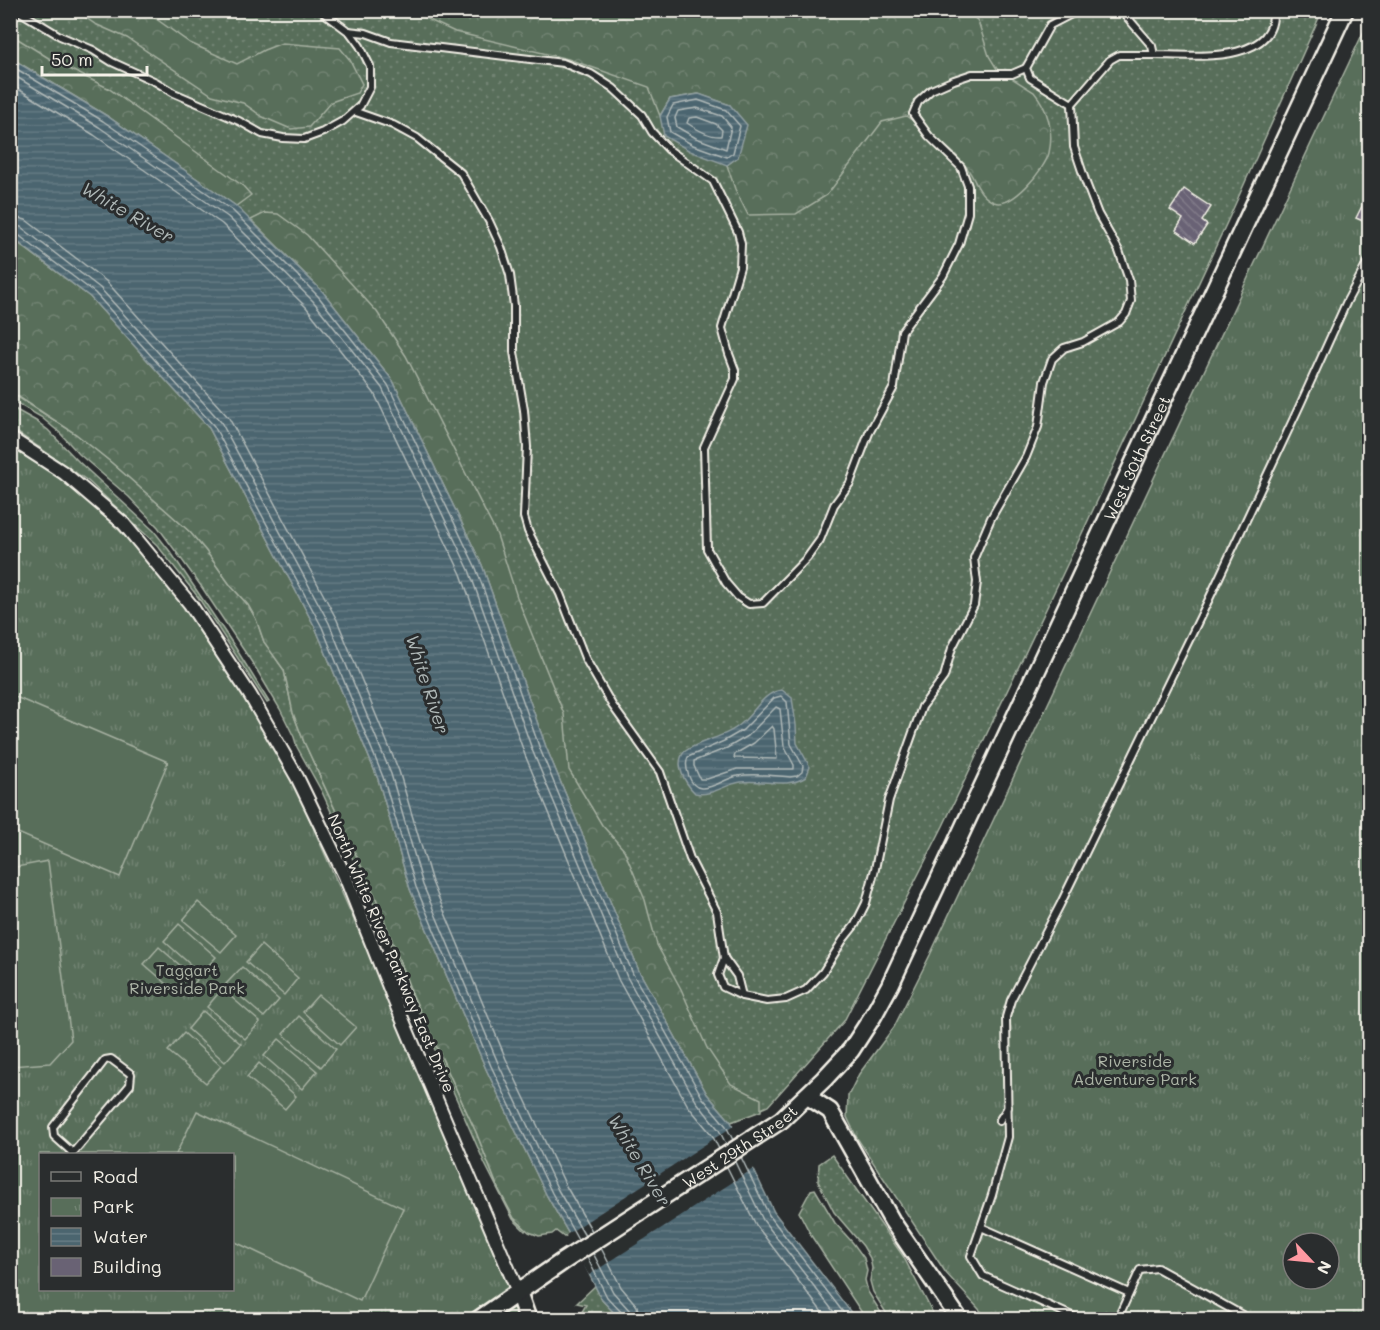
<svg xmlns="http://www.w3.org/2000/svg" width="1380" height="1330" font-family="Mali,sans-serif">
<defs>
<pattern id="grass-dots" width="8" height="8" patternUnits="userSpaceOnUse" patternTransform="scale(1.5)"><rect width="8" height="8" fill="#586e5a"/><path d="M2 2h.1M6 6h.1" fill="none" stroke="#718372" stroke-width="1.8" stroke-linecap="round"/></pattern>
<pattern id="forest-crowns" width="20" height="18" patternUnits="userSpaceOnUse" patternTransform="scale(1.5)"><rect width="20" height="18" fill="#586e5a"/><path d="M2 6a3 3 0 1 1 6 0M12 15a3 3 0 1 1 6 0" fill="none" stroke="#718372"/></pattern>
<pattern id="park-tufts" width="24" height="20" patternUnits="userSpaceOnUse" patternTransform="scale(1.5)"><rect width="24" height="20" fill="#586e5a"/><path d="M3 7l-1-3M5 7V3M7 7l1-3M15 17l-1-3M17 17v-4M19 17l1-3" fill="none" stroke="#718372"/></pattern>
<pattern id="water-rules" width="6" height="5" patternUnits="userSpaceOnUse" patternTransform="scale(1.5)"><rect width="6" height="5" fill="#4b656f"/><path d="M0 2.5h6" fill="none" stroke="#667c84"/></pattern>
<pattern id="building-back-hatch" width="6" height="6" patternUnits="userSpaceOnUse" patternTransform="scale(1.5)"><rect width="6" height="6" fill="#696274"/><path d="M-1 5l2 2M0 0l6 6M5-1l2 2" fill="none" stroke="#7f7988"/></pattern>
</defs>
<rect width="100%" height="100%" fill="#2a2d2e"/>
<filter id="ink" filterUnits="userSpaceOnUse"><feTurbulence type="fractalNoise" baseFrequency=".0167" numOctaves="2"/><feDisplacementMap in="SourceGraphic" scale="12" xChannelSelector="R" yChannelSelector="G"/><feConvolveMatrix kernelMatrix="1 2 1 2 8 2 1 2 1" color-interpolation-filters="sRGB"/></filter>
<g filter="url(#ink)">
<!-- grass -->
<g fill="url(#grass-dots)" stroke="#a6b0a1" stroke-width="1.5">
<path d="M10 11H1322L1229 218 1085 527 943 826 844 1021 768 1106 731 1122 236 206 107 116 11 58Z"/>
<path d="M10 392 76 434 112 463 169 513 190 532 206 551 231 586 248 605 256 619 264 642 284 670 293 713 304 742 376 898 411 991 476 1132 498 1188 514 1218 526 1229 525 1231 513 1219 485 1164 417 1009 374 905 322 792 297 747 294 737 280 709 257 670 201 586 158 527 129 497 79 454 60 433 41 417 11 400Z"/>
<path d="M11 407 36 421 48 430 79 462 154 531 172 554 235 647 269 702 267 703 198 597 157 545 88 481 11 428Z"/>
<path d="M832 1155 903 1256 936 1319H890L873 1292 870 1281 872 1268 870 1258 863 1246 834 1212 818 1181 819 1164Z"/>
<path d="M595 1286 602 1300 620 1319 577 1320 586 1305 577 1303Z"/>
</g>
<!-- forest -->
<g fill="url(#forest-crowns)" stroke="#a6b0a1" stroke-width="1.5">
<path d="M76 11H145L190 43 237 64 264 50 282 43 340 48 350 60 362 84 357 93 331 102 309 127 291 129 263 117 243 103 212 95 127 38 95 24Z"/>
<path d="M410 11H967L978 21 989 56 997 69 1034 92C1048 109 1054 131 1049 153 1045 169 1012 209 994 202 975 194 976 176 963 163 947 145 926 130 906 116L882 122 827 195 796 214 748 215 735 189 727 165 738 157 730 105 698 94 670 99 660 116 649 87 568 59 455 32Z"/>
<path d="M10 34 55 62 108 88 243 186 251 195 236 206 107 116 11 58Z"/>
<path d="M265 213 278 214 307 235 377 312 406 356 497 535 517 597 564 714 569 770 602 825 624 850 645 900 657 945 681 989 707 1048 731 1084 761 1099V1111L731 1122 707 1094 639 971 546 747 482 565 393 381 323 292 251 220Z"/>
<path d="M10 237 90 297 209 428 316 629 378 779 410 889 486 1069 547 1196 569 1234 564 1237 556 1231 552 1234 539 1236 529 1232 514 1218 498 1188 476 1132 411 991 376 898 304 742 293 713 284 670 264 642 256 619 248 605 231 586 206 551 190 532 169 513 112 463 76 434 11 392Z"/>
<path d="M815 1189 835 1223 853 1243 864 1258 867 1271 865 1280 868 1292 885 1319H866L812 1237 799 1212 811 1190Z"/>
</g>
<!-- park -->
<g fill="url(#park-tufts)" stroke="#a6b0a1" stroke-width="1.5" fill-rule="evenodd">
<path d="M1369 20V1319H988L946 1273 857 1138 847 1117 848 1096 859 1074 894 1027 930 955ZM1293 1243H1329V1279H1293Z"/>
<path d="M10 447 52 473 86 499 137 547 176 592 245 698 294 784 518 1292 522 1319H11ZM40 1154H232V1290H40Z"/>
</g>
<!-- garden -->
<g fill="#586e5a" stroke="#a6b0a1" stroke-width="1.5">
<path d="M11 695 168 762 120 877 11 830Z"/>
<path d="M48 861 71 1040 50 1063 11 1066V868Z"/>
<path d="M198 902 236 935 221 952 183 920Z"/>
<path d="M179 924 216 957 201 974 164 941Z"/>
<path d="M261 945 298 978 284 995 246 962Z"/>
<path d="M159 947 197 980 182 997 144 964Z"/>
<path d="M242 967 279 1000 264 1017 226 984Z"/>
<path d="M222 989 260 1022 245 1039 207 1007Z"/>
<path d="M318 995 356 1027 340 1045 303 1012Z"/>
<path d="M203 1011 241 1044 225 1062 188 1029Z"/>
<path d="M299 1016 336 1049 321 1067 283 1034Z"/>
<path d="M184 1033 221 1066 206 1083 168 1051Z"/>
<path d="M279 1039 317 1071 302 1089 264 1056Z"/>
<path d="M259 1063 296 1096 285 1109 247 1077Z"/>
<path d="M197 1111 403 1208 360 1301 233 1241 232 1154H176Z"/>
</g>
<!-- water -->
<g fill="url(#water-rules)" stroke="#8f9d9f" stroke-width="1.5">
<path d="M10 58 107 116 236 206 323 292 393 381 482 565 546 747 639 971 707 1094 731 1122 774 1212 856 1319H620L602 1300 569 1234 547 1196 486 1069 410 889 378 779 316 629 209 428 90 297 11 237Z"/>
<path d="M699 94 730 105 747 125 738 157 727 165 690 151 664 136 660 116 670 99Z"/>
<path d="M782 690 792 698 796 725 797 743 810 767 806 777C787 789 763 779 741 782 725 784 711 797 695 793 685 783 674 765 684 752 701 739 727 738 743 722 755 711 765 691 782 690Z"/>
</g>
<!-- pier -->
<path fill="#2a2d2e" d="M735 1125 756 1167 589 1275 566 1235Z"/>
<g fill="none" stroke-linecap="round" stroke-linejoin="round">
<!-- shore -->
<g stroke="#b0b9b8" stroke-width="1.5">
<path d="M10 65 103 121 233 211 318 296 388 385 476 568 540 749 633 974 702 1097 726 1126 733 1140"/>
<path d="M10 73 99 127 228 217 313 301 382 388 469 570 533 752 627 977 696 1101 719 1130 726 1144"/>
<path d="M10 84 94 135 222 224 306 307 374 393 461 574 525 755 619 981 688 1106 712 1135 719 1149"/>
<path d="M698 100 726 110 740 126 733 153 727 157 693 145 670 132 667 117 673 105Z"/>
<path d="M697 108 722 116 731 127 726 149 696 138 677 127 675 118 678 111Z"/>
<path d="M697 117 716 124 722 130 721 136C710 137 696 129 687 123L689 118Z"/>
<path d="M10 216 26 220 106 281 229 418 337 620 399 771 432 882 506 1059 566 1186 592 1231"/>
<path d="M10 225 21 227 100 288 221 422 329 623 391 774 423 885 498 1063 558 1190 585 1236"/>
<path d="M10 232 17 234 95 293 214 426 322 627 383 777 416 887 491 1066 552 1193 578 1240"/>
<path d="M781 696 787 702 791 744 803 766 802 772 797 776 790 777C774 776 754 773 738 776 725 778 714 789 701 788 689 787 684 765 688 757L724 741 743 730 774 698Z"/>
<path d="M776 707 780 709 784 746 794 765V769H737L707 779H700L694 766V761L727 748 748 736Z"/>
<path d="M772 726 774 729 777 759 734 758 735 754 754 743Z"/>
<path d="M741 1157 769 1215 849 1320"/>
<path d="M735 1162 763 1220 840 1320"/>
<path d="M727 1167 756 1225 828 1320"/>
<path d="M601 1248 621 1287 637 1306 640 1320"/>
<path d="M593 1253 613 1292 630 1311 631 1320"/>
<path d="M587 1257 607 1297 623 1314 624 1320"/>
</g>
</g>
<!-- building -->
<g fill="url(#building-back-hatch)" stroke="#f4f1e8" stroke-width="1.5">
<path d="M1184 189 1211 207 1202 221 1207 225 1195 243 1176 230 1183 219 1170 210Z"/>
<path d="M1370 190V224L1356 218Z"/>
</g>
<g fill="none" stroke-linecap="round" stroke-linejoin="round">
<!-- service casing -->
<g stroke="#f4f1e8" stroke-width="10">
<g id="service">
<path d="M17 10 60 36 93 50 112 62 156 82 174 93 239 121 262 134 283 138 304 139 323 132 343 121 360 106 370 87V66L360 46 349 31"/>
<path d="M320 10 348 31 366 33 391 42 563 63 591 74 613 88 642 115 652 132 669 150 713 181 738 232 741 244 740 267 722 328 729 354 735 370V379L704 447 707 549 726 583 738 597 749 604 763 603 807 558 820 540 834 505 850 483 869 433 894 387 902 331 943 276 959 244 968 213V186L961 167 929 136 913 114 918 102 931 90 954 80 972 74H1012L1026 68"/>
<path d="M1079 10 1050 25 1026 68 1030 78 1072 104 1110 60 1119 55H1154"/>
<path d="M1121 10 1152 46 1154 55C1188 55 1277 66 1273 10"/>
<path d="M356 112 393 125 417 138 461 173 489 221 501 247 510 275 514 306V352L524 410 527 447 524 517 528 531 560 594 585 658 612 705 660 772 690 859 717 912 724 958 718 975 723 987 742 996 767 1001 786 999 806 990 823 972 843 940 855 925 866 903 875 869 889 800 922 707 944 677 952 648 974 605 977 582 974 558 991 518 1026 457 1038 427 1044 382 1052 359 1064 348 1083 342 1119 322 1126 314 1131 301 1129 280 1119 251 1098 214 1086 183 1074 147 1072 104"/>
<path d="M724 958 737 976 742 996"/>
<path d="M999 1121 1008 1107"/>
<path d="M72 1154 130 1085 131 1074 111 1059 105 1060 53 1127 54 1136 73 1153"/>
<path d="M981 1227 1129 1293"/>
<path d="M1081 1320 983 1276 971 1256 992 1195 1008 1137 1006 1017 1011 1000 1060 905 1210 597 1300 405 1347 301 1370 258"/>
<path d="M1117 1320 1140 1270 1157 1268 1251 1320"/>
</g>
</g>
<!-- minor casing -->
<g stroke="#f4f1e8" stroke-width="16">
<path id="minor" d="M10 438 64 473 124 524 190 604 250 695 297 777 345 876 395 1002 518 1292"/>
</g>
<!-- tertiary casing -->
<g stroke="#f4f1e8" stroke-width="20">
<path id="tertiary" d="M807 1096 830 1111 892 1221 960 1320"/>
</g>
<!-- secondary casing -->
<g stroke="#f4f1e8" stroke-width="21">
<g id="secondary">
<path d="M518 1292 528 1320"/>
<path id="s1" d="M478 1320 562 1262 781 1120 824 1079 851 1050 873 1016 890 985 1345 10"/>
</g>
</g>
<!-- service -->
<use href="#service" stroke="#2a2d2e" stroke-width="6"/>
<!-- minor -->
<use href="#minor" stroke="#2a2d2e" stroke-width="12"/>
<!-- tertiary -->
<use href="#tertiary" stroke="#2a2d2e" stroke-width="15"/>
<!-- secondary -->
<use href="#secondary" stroke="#2a2d2e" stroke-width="16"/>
</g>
</g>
<g text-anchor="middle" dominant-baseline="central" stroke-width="6" stroke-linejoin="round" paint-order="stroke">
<!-- street labels -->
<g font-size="16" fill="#f4f1e8" stroke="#2a2d2e">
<text stroke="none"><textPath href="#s1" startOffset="1120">West 30th Street</textPath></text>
<text transform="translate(392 953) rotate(67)">North White River Parkway East Drive</text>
<text stroke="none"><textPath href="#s1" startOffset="314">West 29th Street</textPath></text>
</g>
<!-- park labels -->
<g font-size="16" fill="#aeb6a8" stroke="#2a2d2e">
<text x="187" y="969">Taggart<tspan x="187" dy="18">Riverside Park</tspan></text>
<text x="1135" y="1060">Riverside<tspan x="1135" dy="18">Adventure Park</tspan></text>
</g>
<!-- water labels -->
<g font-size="18" font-style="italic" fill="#b0b9b8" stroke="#2a2d2e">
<text transform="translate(128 212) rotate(30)">White River</text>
<text transform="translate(428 684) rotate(72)">White River</text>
<text transform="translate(640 1160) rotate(59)">White River</text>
</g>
</g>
<!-- margin -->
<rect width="1380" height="1330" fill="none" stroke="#2a2d2e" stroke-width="36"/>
<rect x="18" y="18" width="1344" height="1294" fill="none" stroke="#f4f1e8" stroke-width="2" filter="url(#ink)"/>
<!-- legend -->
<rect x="39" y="1153" width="195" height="138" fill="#2a2d2e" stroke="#7b7b78" stroke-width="1.5"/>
<rect x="51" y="1172" width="30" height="9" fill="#2a2d2e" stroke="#7b7b78" stroke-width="1.5"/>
<text x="93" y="1183" font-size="18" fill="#f4f1e8">Road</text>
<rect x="51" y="1198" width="30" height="18" fill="url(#park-tufts)" stroke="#7b7b78" stroke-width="1.5"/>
<text x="93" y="1213" font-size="18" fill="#f4f1e8">Park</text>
<rect x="51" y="1228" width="30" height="18" fill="url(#water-rules)" stroke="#7b7b78" stroke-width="1.5"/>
<text x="93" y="1243" font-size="18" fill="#f4f1e8">Water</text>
<rect x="51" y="1258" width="30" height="18" fill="#696274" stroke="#7b7b78" stroke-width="1.5"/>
<text x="93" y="1273" font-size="18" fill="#f4f1e8">Building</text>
<!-- north arrow -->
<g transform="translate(1311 1261) rotate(116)"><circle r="28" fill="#2a2d2e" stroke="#7b7b78" stroke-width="1.5"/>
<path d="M0-4.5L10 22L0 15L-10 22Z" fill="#ff9aa2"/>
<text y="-9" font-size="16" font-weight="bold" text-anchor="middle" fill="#f4f1e8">N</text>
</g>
<!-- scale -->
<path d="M42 66v9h105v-9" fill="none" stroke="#f4f1e8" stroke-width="3"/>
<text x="51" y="66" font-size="18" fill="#f4f1e8" stroke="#2a2d2e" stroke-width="4.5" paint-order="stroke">50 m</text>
</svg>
